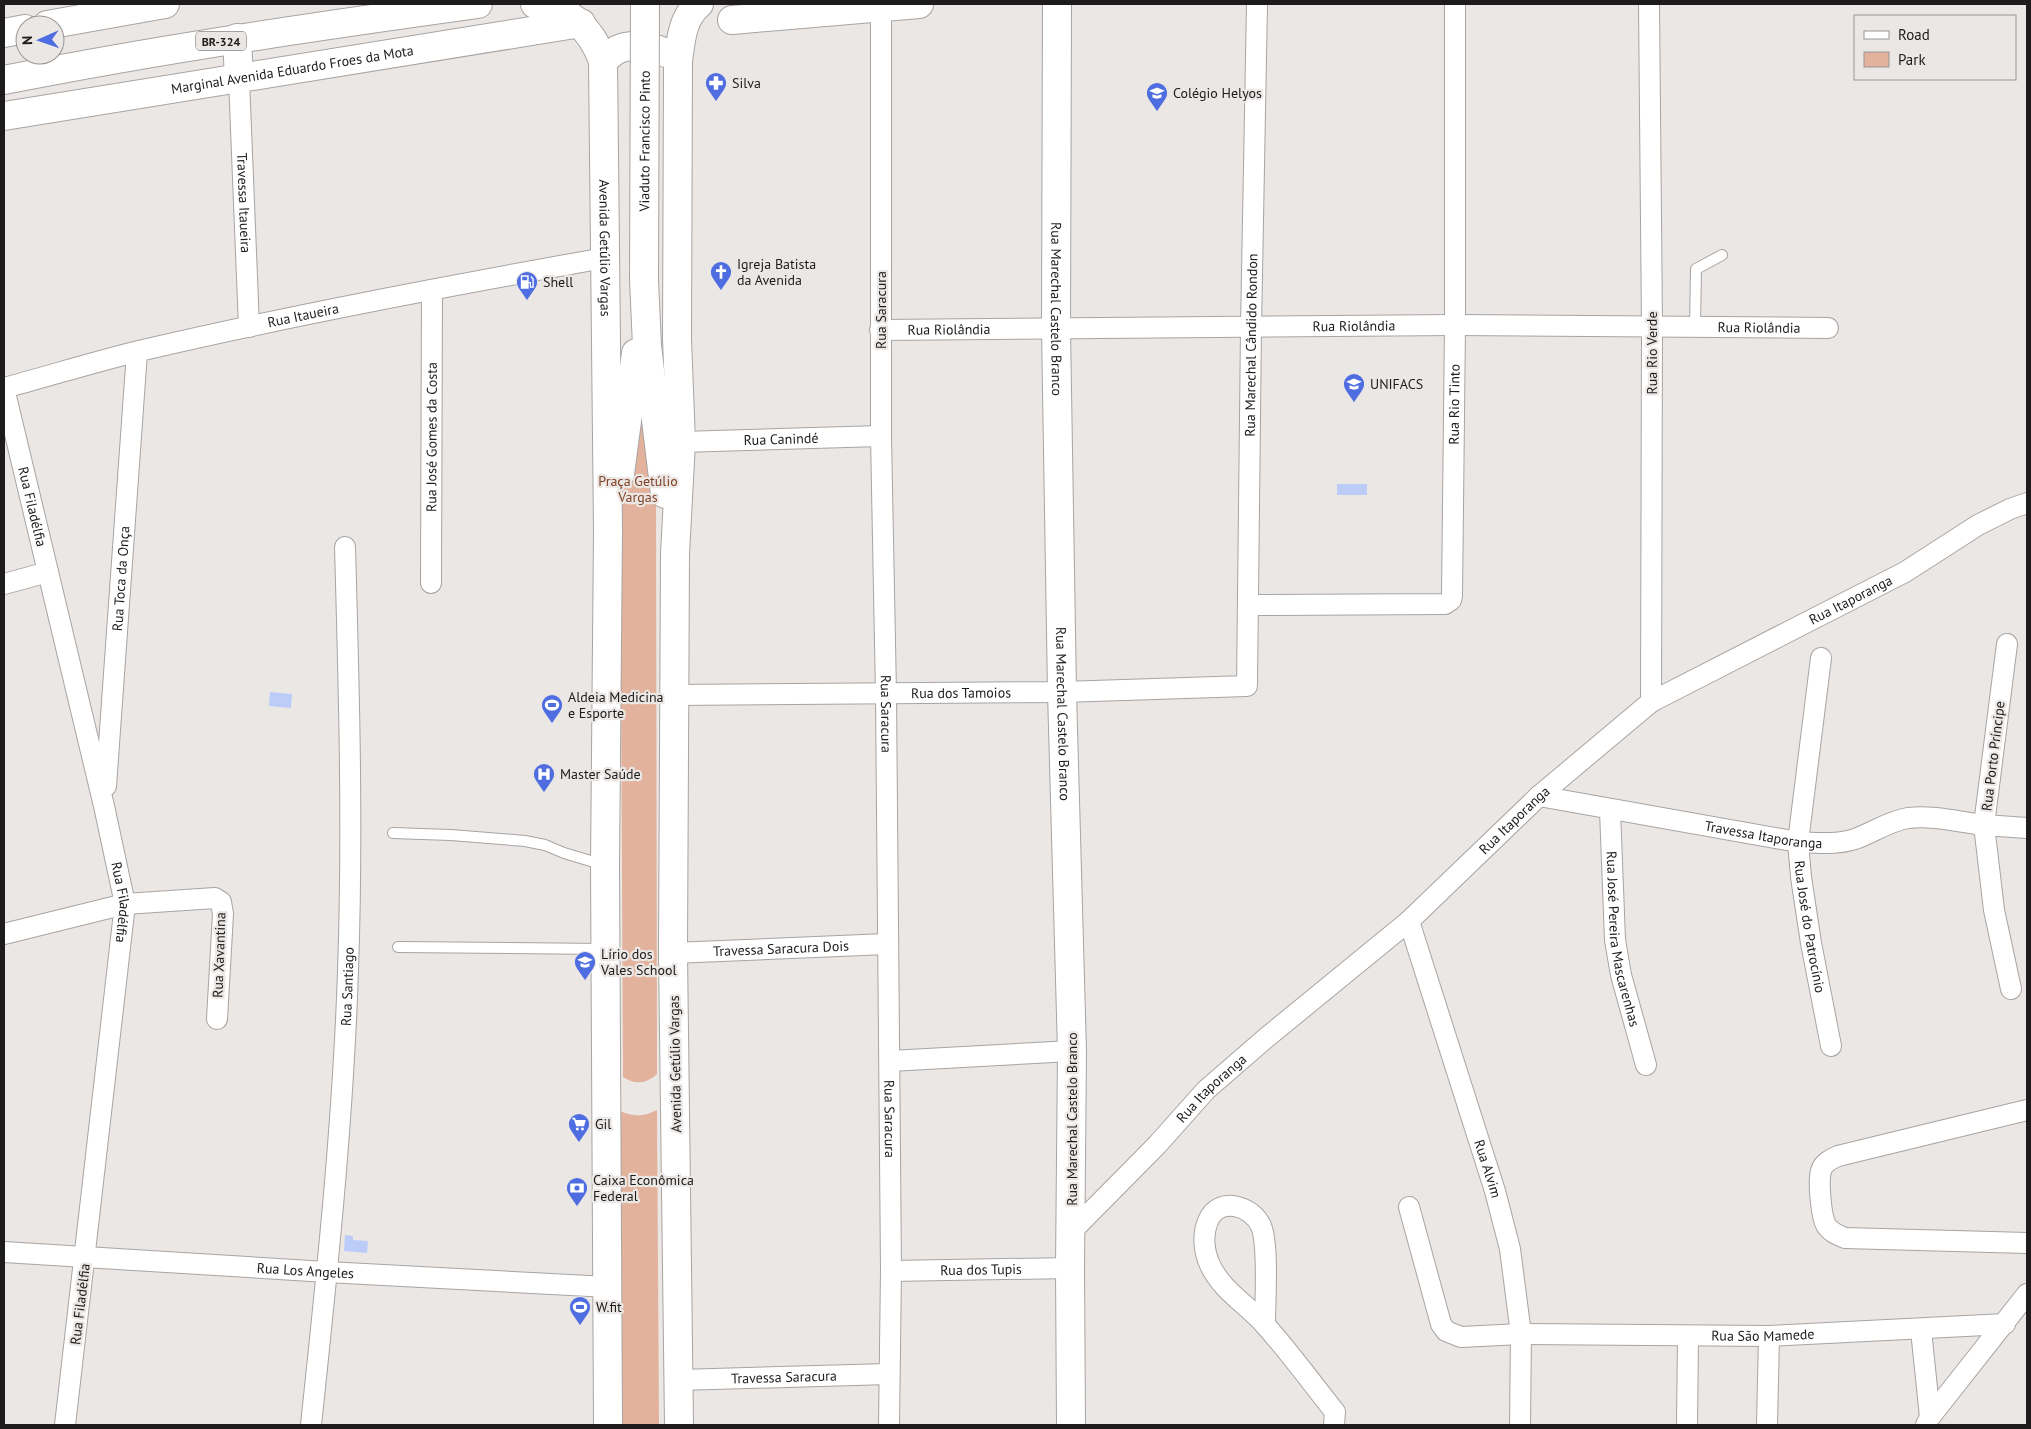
<svg xmlns="http://www.w3.org/2000/svg" width="2031" height="1429" font-family="'PT Sans',sans-serif">
<rect width="100%" height="100%" fill="#ebe7e5"/>
<!-- green -->
<g fill="#e3b29c">
<path d="M641 410 656 488 657 1074C646 1084 635 1085 623 1077L620 473Z"/>
<path d="M657 1110 659 1425H622L620 1111C634 1117 644 1117 657 1110Z"/>
</g>
<!-- water -->
<g fill="#bbccf9">
<rect x="1337" y="484" width="30" height="11"/>
<path d="M270 692 292 694 291 708 269 706Z"/>
<path d="M345 1235 353 1236V1240L368 1241 367 1253 344 1251Z"/>
</g>
<g fill="none" stroke-linecap="round" stroke-linejoin="round">
<!-- lane casing -->
<g stroke="#a8a4a2" stroke-width="12">
<g id="lane">
<path d="M1695 328 1696 269 1722 255"/>
<path d="M393 833 451 835 525 841 545 845 564 853 604 865"/>
<path d="M398 947 604 949"/>
</g>
</g>
<!-- street casing -->
<g stroke="#a8a4a2" stroke-width="22">
<g id="street">
<path id="s1" d="M881 4V436L886 694 891 1271 889 1425"/>
<path d="M1649 4 1652 327 1651 702"/>
<path id="s2" d="M239 79 249 327"/>
<path id="s3" d="M880 330 1455 325 1828 328"/>
<path id="s4" d="M4 388 104 806 125 904 65 1425"/>
<path id="s5" d="M4 388C49 376 94 362 139 351 293 315 449 286 604 258"/>
<path id="s6" d="M681 442 881 436"/>
<path id="s7" d="M431 583 432 290"/>
<path d="M4 584 48 572"/>
<path id="s8" d="M1248 605 1445 604 1451 600 1452 596 1455 325V4"/>
<path d="M2007 644 1984 825 2027 828"/>
<path id="s9" d="M1821 658 1798 842 1801 877 1811 943 1831 1046"/>
<path id="s10" d="M673 695 1062 692 1247 686 1251 328 1257 4"/>
<path id="s11" d="M106 786 137 352"/>
<path id="s12" d="M1539 796 1798 842C1817 843 1836 845 1855 839 1872 833 1889 821 1908 818 1933 815 1959 822 1984 825L1994 910 2011 989"/>
<path id="s13" d="M1610 810 1615 940 1621 975 1646 1065"/>
<path id="s14" d="M1409 921 1495 1191 1510 1249 1521 1334 1520 1425"/>
<path d="M4 934 125 904 215 898 221 902 223 914 217 1019"/>
<path id="s15" d="M673 953 887 944"/>
<path d="M890 1061 1072 1051"/>
<path d="M2027 1110 1838 1156C1831 1159 1823 1163 1821 1171 1818 1181 1821 1216 1826 1225 1830 1232 1838 1235 1845 1238L2027 1243"/>
<path id="s16" d="M1409 1207 1441 1324 1446 1331 1461 1337 1521 1334 1769 1336 2005 1324"/>
<path id="s17" d="M1071 1232 1157 1145 1206 1090 1266 1038 1409 921 1539 796 1651 702 1905 572 1978 525 2010 509 2027 503"/>
<path id="s18" d="M4 1252 327 1272 608 1287"/>
<path id="s19" d="M891 1271 1070 1268"/>
<path d="M1265 1324C1265 1302 1269 1245 1261 1226 1252 1205 1218 1196 1208 1221 1202 1235 1204 1252 1210 1265 1222 1291 1248 1305 1266 1326 1290 1353 1312 1383 1335 1412L1334 1425"/>
<path d="M1921 1330 1930 1417"/>
<path id="s20" d="M679 1380 889 1374"/>
<path id="s21" d="M311 1425C327 1274 343 1123 348 971 353 830 349 688 345 547"/>
<path d="M1687 1425 1688 1337"/>
<path d="M1767 1425 1769 1336"/>
<path d="M1926 1425 1930 1417 2027 1294"/>
</g>
</g>
<!-- secondary casing -->
<g stroke="#a8a4a2" stroke-width="30">
<g id="secondary">
<path id="s22" d="M1057 4 1056 329 1062 692 1072 1051 1070 1268 1071 1425"/>
<path d="M732 20 919 4"/>
<path d="M47 25 165 4"/>
<path d="M4 33 25 29"/>
<path id="s23" d="M4 116 581 23"/>
</g>
</g>
<!-- primary casing -->
<g stroke="#a8a4a2" stroke-width="30">
<g id="primary">
<path id="s24" d="M535 4C569 7 592 30 603 61L608 531 605 865 608 1425"/>
<path d="M603 61C608 57 613 51 619 49 633 43 653 47 666 53"/>
<path d="M644 280 647 346 665 494"/>
<path d="M620 474 636 353"/>
<path d="M679 1425 673 953 675 554 681 442 677 339 678 61C681 40 682 18 699 4"/>
</g>
</g>
<!-- highway casing -->
<g stroke="#a8a4a2" stroke-width="30">
<g id="highway">
<path d="M237 38 239 79"/>
<path d="M4 80C161 49 319 26 478 4"/>
</g>
</g>
<!-- lane -->
<use href="#lane" stroke="#fff" stroke-width="10"/>
<!-- street -->
<use href="#street" stroke="#fff" stroke-width="20"/>
<!-- secondary -->
<use href="#secondary" stroke="#fff" stroke-width="28"/>
<!-- primary -->
<use href="#primary" stroke="#fff" stroke-width="28"/>
<!-- highway -->
<use href="#highway" stroke="#fff" stroke-width="28"/>
<!-- primary-bridge casing -->
<g stroke="#a8a4a2" stroke-width="30" stroke-linecap="butt">
<g id="primary-bridge">
<path id="s25" d="M644 280 645 4"/>
</g>
</g>
<!-- primary-bridge -->
<use href="#primary-bridge" stroke="#fff" stroke-width="28"/>
</g>
<!-- icons -->
<defs>
<g id="pharmacy-pin" transform="scale(1.125)"><path d="M0 17L-7.5 6A9.5 9.5 0 1 1 7.5 6Z" fill="#4d6de1" stroke="#ebe7e5"/><path d="M-2-6h4v4h4v4h-4v4h-4v-4h-4v-4h4Z" fill="#fff"/></g>
<g id="school-pin" transform="scale(1.125)"><path d="M0 17L-7.5 6A9.5 9.5 0 1 1 7.5 6Z" fill="#4d6de1" stroke="#ebe7e5"/><path d="M0-5L7-2L0 1L-7-2ZM-4 1L0 2.5L4 1V4Q0 6-4 4Z" fill="#fff"/></g>
<g id="church-pin" transform="scale(1.125)"><path d="M0 17L-7.5 6A9.5 9.5 0 1 1 7.5 6Z" fill="#4d6de1" stroke="#ebe7e5"/><path d="M-1.2-6h2.4v3.5h3.3v2.4h-3.3V6h-2.4V-.1h-3.3v-2.4h3.3Z" fill="#fff"/></g>
<g id="fuel-pin" transform="scale(1.125)"><path d="M0 17L-7.5 6A9.5 9.5 0 1 1 7.5 6Z" fill="#4d6de1" stroke="#ebe7e5"/><path d="M-5.5-6h7V0h2V4h1.3V-2.5L3-4.5l.8-.8L6-3V5H2.5V1h-1V6h-7ZM-4.2-4.7v3.2H.2V-4.7Z" fill="#fff"/></g>
<g id="university-pin" transform="scale(1.125)"><path d="M0 17L-7.5 6A9.5 9.5 0 1 1 7.5 6Z" fill="#4d6de1" stroke="#ebe7e5"/><path d="M0-5L7-2L0 1L-7-2ZM-4 1L0 2.5L4 1V4Q0 6-4 4Z" fill="#fff"/></g>
<g id="stadium-pin" transform="scale(1.125)"><path d="M0 17L-7.5 6A9.5 9.5 0 1 1 7.5 6Z" fill="#4d6de1" stroke="#ebe7e5"/><path d="M0-5a6.5 5 0 1 0 0 10a6.5 5 0 1 0 0-10ZM-3.5-1.8h7v3.6h-7Z" fill="#fff"/></g>
<g id="hospital-pin" transform="scale(1.125)"><path d="M0 17L-7.5 6A9.5 9.5 0 1 1 7.5 6Z" fill="#4d6de1" stroke="#ebe7e5"/><path d="M-5-5h3v3.5h4V-5h3V5h-3V1.5h-4V5h-3Z" fill="#fff"/></g>
<g id="supermarket-pin" transform="scale(1.125)"><path d="M0 17L-7.5 6A9.5 9.5 0 1 1 7.5 6Z" fill="#4d6de1" stroke="#ebe7e5"/><path d="M-6-5.5h2.5l.6 2H6L4.5 2H-2.5L-4.4-4H-6ZM-1.5 3.2a1.3 1.3 0 1 0 .1 0ZM3 3.2a1.3 1.3 0 1 0 .1 0Z" fill="#fff"/></g>
<g id="bank-pin" transform="scale(1.125)"><path d="M0 17L-7.5 6A9.5 9.5 0 1 1 7.5 6Z" fill="#4d6de1" stroke="#ebe7e5"/><path d="M-6-4H6V4H-6ZM0-2.3a2.3 2.3 0 1 0 0 4.6a2.3 2.3 0 1 0 0-4.6Z" fill="#fff"/></g>
</defs>
<g fill-rule="evenodd">
<use href="#pharmacy-pin" x="716" y="83"/>
<use href="#school-pin" x="1157" y="93"/>
<use href="#church-pin" x="721" y="272"/>
<use href="#fuel-pin" x="527" y="282"/>
<use href="#university-pin" x="1354" y="384"/>
<use href="#stadium-pin" x="552" y="705"/>
<use href="#hospital-pin" x="544" y="774"/>
<use href="#school-pin" x="585" y="962"/>
<use href="#supermarket-pin" x="579" y="1124"/>
<use href="#bank-pin" x="577" y="1188"/>
<use href="#stadium-pin" x="580" y="1307"/>
</g>
<g text-anchor="middle" dominant-baseline="central" stroke-width="4.5" stroke-linejoin="round" paint-order="stroke">
<!-- shield labels -->
<rect fill="#ebe7e5" stroke="#5b5858" stroke-width="1" x="196" y="31.5" width="50" height="19" rx="4"/>
<g font-size="12" font-weight="bold" fill="#1d1b1b">
<text x="221" y="41">BR-324</text>
</g>
<!-- street labels -->
<g font-size="14" fill="#1d1b1b" stroke="#ebe7e5">
<text stroke="none"><textPath href="#s23" startOffset="292">Marginal Avenida Eduardo Froes da Mota</textPath></text>
<text stroke="none"><textPath href="#s25" startOffset="139">Viaduto Francisco Pinto</textPath></text>
<text stroke="none"><textPath href="#s2" startOffset="124">Travessa Itaueira</textPath></text>
<text stroke="none"><textPath href="#s24" startOffset="281">Avenida Getúlio Vargas</textPath></text>
<text transform="translate(881 310) rotate(-90)">Rua Saracura</text>
<text stroke="none"><textPath href="#s22" startOffset="305">Rua Marechal Castelo Branco</textPath></text>
<text stroke="none"><textPath href="#s5" startOffset="308">Rua Itaueira</textPath></text>
<text stroke="none"><textPath href="#s3" startOffset="474">Rua Riolândia</textPath></text>
<text stroke="none"><textPath href="#s3" startOffset="879">Rua Riolândia</textPath></text>
<text stroke="none"><textPath href="#s3" startOffset="69">Rua Riolândia</textPath></text>
<text stroke="none"><textPath href="#s10" startOffset="915">Rua Marechal Cândido Rondon</textPath></text>
<text transform="translate(1652 353) rotate(-90)">Rua Rio Verde</text>
<text stroke="none"><textPath href="#s8" startOffset="400">Rua Rio Tinto</textPath></text>
<text stroke="none"><textPath href="#s7" startOffset="146">Rua José Gomes da Costa</textPath></text>
<text stroke="none"><textPath href="#s6" startOffset="100">Rua Canindé</textPath></text>
<text stroke="none"><textPath href="#s4" startOffset="122">Rua Filadélfia</textPath></text>
<text stroke="none"><textPath href="#s11" startOffset="208">Rua Toca da Onça</textPath></text>
<text stroke="none"><textPath href="#s17" startOffset="1011">Rua Itaporanga</textPath></text>
<text stroke="none"><textPath href="#s10" startOffset="288">Rua dos Tamoios</textPath></text>
<text stroke="none"><textPath href="#s1" startOffset="710">Rua Saracura</textPath></text>
<text stroke="none"><textPath href="#s22" startOffset="710">Rua Marechal Castelo Branco</textPath></text>
<text transform="translate(1993 756) rotate(-83)">Rua Porto Príncipe</text>
<text stroke="none"><textPath href="#s17" startOffset="606">Rua Itaporanga</textPath></text>
<text stroke="none"><textPath href="#s12" startOffset="228">Travessa Itaporanga</textPath></text>
<text stroke="none"><textPath href="#s4" startOffset="528">Rua Filadélfia</textPath></text>
<text stroke="none"><textPath href="#s9" startOffset="271">Rua José do Patrocínio</textPath></text>
<text stroke="none"><textPath href="#s13" startOffset="130">Rua José Pereira Mascarenhas</textPath></text>
<text stroke="none"><textPath href="#s15" startOffset="108">Travessa Saracura Dois</textPath></text>
<text transform="translate(219 955) rotate(-88)">Rua Xavantina</text>
<text stroke="none"><textPath href="#s21" startOffset="440">Rua Santiago</textPath></text>
<text transform="translate(675 1064) rotate(-91)">Avenida Getúlio Vargas</text>
<text stroke="none"><textPath href="#s17" startOffset="201">Rua Itaporanga</textPath></text>
<text stroke="none"><textPath href="#s1" startOffset="1115">Rua Saracura</textPath></text>
<text transform="translate(1072 1119) rotate(-90)">Rua Marechal Castelo Branco</text>
<text stroke="none"><textPath href="#s14" startOffset="260">Rua Alvim</textPath></text>
<text stroke="none"><textPath href="#s19" startOffset="90">Rua dos Tupis</textPath></text>
<text stroke="none"><textPath href="#s18" startOffset="302">Rua Los Angeles</textPath></text>
<text transform="translate(80 1304) rotate(-83)">Rua Filadélfia</text>
<text stroke="none"><textPath href="#s16" startOffset="448">Rua São Mamede</textPath></text>
<text stroke="none"><textPath href="#s20" startOffset="105">Travessa Saracura</textPath></text>
</g>
<!-- poi labels -->
<g font-size="14" fill="#1d1b1b" stroke="#ebe7e5" text-anchor="start">
<text x="732" y="83">Silva</text>
<text x="1173" y="93">Colégio Helyos</text>
<text x="737" y="264">Igreja Batista<tspan x="737" dy="16">da Avenida</tspan></text>
<text x="543" y="282">Shell</text>
<text x="1370" y="384">UNIFACS</text>
<text x="568" y="697">Aldeia Medicina<tspan x="568" dy="16">e Esporte</tspan></text>
<text x="560" y="774">Master Saúde</text>
<text x="601" y="954">Lírio dos<tspan x="601" dy="16">Vales School</tspan></text>
<text x="595" y="1124">Gil</text>
<text x="593" y="1180">Caixa Econômica<tspan x="593" dy="16">Federal</tspan></text>
<text x="596" y="1307">W.fit</text>
</g>
<!-- park labels -->
<g font-size="14" fill="#824325" stroke="#ebe7e5">
<text x="638" y="481">Praça Getúlio<tspan x="638" dy="16">Vargas</tspan></text>
</g>
</g>
<!-- border -->
<rect width="2031" height="1429" fill="none" stroke="#1d1b1b" stroke-width="10"/>
<!-- legend -->
<rect x="1854" y="15" width="162" height="65" fill="#ebe7e5" stroke="#999594"/>
<rect x="1864" y="31" width="25" height="8" fill="#ffffff" stroke="#999594"/>
<text x="1898" y="40" font-size="15" fill="#1d1b1b">Road</text>
<rect x="1864" y="52" width="25" height="15" fill="#e3b29c" stroke="#999594"/>
<text x="1898" y="65" font-size="15" fill="#1d1b1b">Park</text>
<!-- north arrow -->
<g transform="translate(40 40) rotate(268)"><circle r="24" fill="#ebe7e5" stroke="#999594"/>
<path d="M0-4L9 19L0 12L-9 19Z" fill="#4d6de1"/>
<text y="-8" font-size="14" font-weight="bold" text-anchor="middle" fill="#1d1b1b">N</text>
</g>
</svg>
